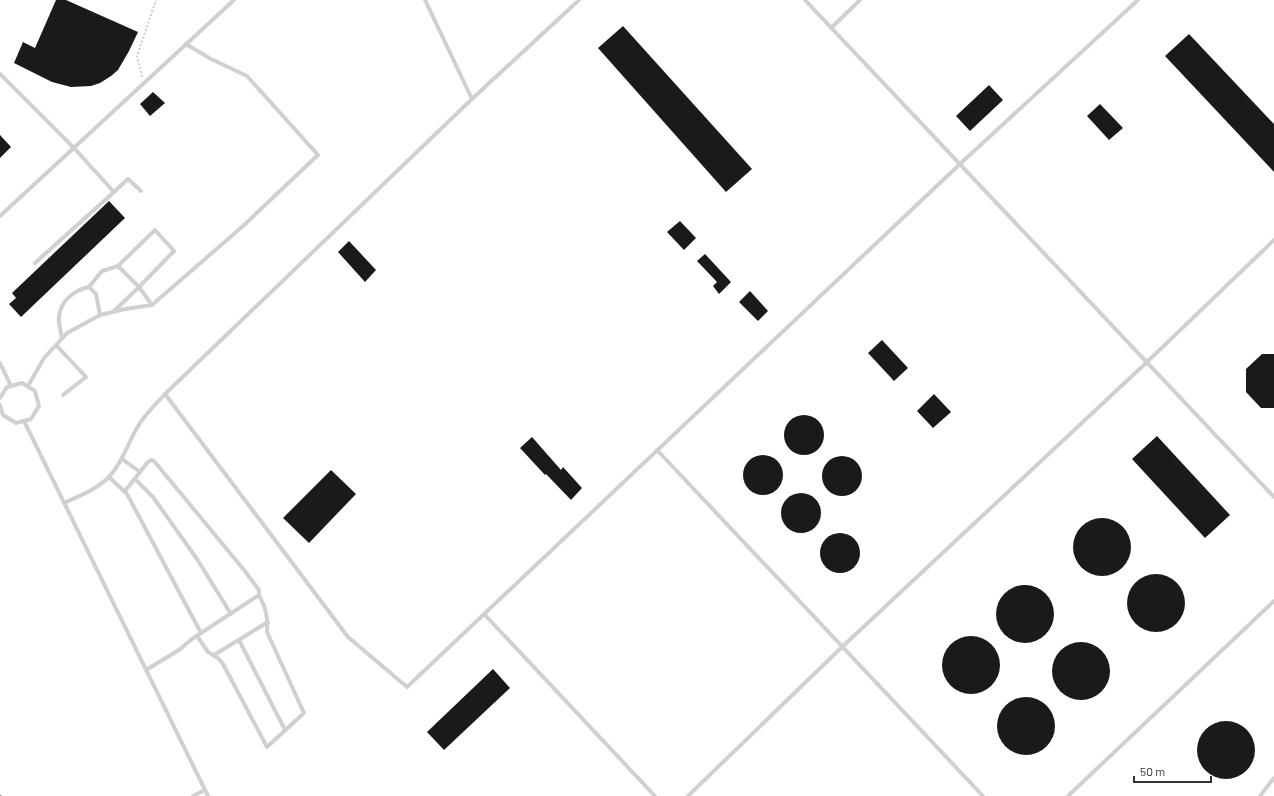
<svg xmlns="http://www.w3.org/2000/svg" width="1274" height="796" font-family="Barlow,sans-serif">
<rect width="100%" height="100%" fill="#fff"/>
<!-- building -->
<g fill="#1a1a1a">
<path d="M56 0H66L138 32 129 51 118 70 111 76 100 83 91 86 71 87 52 82 14 63 23 42 35 48Z"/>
<path d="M623 26 752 169 726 192 598 48Z"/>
<path d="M1189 34 1274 124V172L1165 56Z"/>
<path d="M989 85 1003 100 970 131 956 116Z"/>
<path d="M153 92 165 103 150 116 140 104Z"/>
<path d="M1100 104 1123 128 1109 140 1087 116Z"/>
<path d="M0 135 11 147 0 158Z"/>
<path d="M109 201 125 218 21 317 9 304 16 298 12 293Z"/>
<path d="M680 221 696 238 684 250 667 232Z"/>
<path d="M349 241 376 270 365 282 338 252Z"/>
<path d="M705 254 731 282 719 294 713 286 717 282 697 261Z"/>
<path d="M750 291 768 311 758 321 739 302Z"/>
<path d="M882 340 908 368 894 381 868 353Z"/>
<path d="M1262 354H1274V408H1261L1246 392V369Z"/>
<path d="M934 394 951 412 933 428 917 411Z"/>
<circle cx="804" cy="435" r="20"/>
<path d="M1157 436 1230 515 1205 538 1132 459Z"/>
<path d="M532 437 561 470 563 467 582 488 571 500 546 474 545 475 520 448Z"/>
<circle cx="763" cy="475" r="20"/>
<circle cx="842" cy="476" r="20"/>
<path d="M331 470 356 494 309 543 283 518Z"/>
<circle cx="801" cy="513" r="20"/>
<circle cx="1102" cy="547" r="29"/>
<circle cx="840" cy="553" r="20"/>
<circle cx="1156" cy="603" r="29"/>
<circle cx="1025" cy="614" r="29"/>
<circle cx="971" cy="665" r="29"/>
<circle cx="1081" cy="671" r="29"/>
<path d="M493 669 510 688 444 750 427 732Z"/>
<circle cx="1026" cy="726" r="29"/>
<circle cx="1226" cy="750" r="29"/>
</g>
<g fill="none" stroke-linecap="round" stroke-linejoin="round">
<!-- path -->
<path stroke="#cdcdcd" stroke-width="2" stroke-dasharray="2 2" stroke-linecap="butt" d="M142 77 137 56 156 0"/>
<!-- service -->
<g stroke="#d0d0d0" stroke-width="4">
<path d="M805 0 1274 497"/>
<path d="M831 28 860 0"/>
<path d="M0 74 74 148 114 192 35 263"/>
<path d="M472 99 579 0"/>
<path d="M114 192 128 179 141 191"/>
<path d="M0 216 234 0"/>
<path d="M89 287 102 271 118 266"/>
<path d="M113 312 137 289 139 287 174 251 155 230 118 266 139 287 152 305"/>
<path d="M62 338C61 332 58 323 59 316 61 300 75 290 89 287L96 294 100 315"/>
<path d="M56 345 86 377 63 395"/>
<path d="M0 363 11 386"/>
<path d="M28 386 44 358 67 333 100 315 125 309 152 305 243 226 318 155 247 76 211 59 186 44"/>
<path d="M165 394 348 637 407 687 960 164 1138 0"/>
<path d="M0 398 7 387 22 383 35 391 39 406 31 419 16 423 3 415 0 405"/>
<path d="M24 421 208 796"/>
<path d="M657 450 983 796"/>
<path d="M122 459 140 472"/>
<path d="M109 477 127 494 201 633"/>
<path d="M135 479 153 497 197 559 231 614"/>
<path d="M125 491 147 463 151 460 154 461 244 570 259 590V595L192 639 179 650 146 670"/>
<path d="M64 503C79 496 95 490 107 479 122 464 127 445 137 428 144 415 155 405 165 394L472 99 425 0"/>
<path d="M484 614 655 796"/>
<path d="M197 636 208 652 219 659 223 664 267 747 304 713 267 632C268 616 266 609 259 595"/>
<path d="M239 640 285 730"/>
<path d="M214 655 268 622"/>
<path d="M193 796 205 790"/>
<path d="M688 796 842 647 1147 362 1274 240"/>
<path d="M1068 796 1274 601"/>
<path d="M1260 796 1274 778"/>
</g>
<!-- rail -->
<path stroke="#888" stroke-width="3" stroke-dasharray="4 3" stroke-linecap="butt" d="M0 795V796"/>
</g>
<!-- scale -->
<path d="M1134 776v6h77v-6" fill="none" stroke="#333333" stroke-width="2"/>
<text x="1140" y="776" font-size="12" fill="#333333" stroke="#ffffff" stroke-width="3" paint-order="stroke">50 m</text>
</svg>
